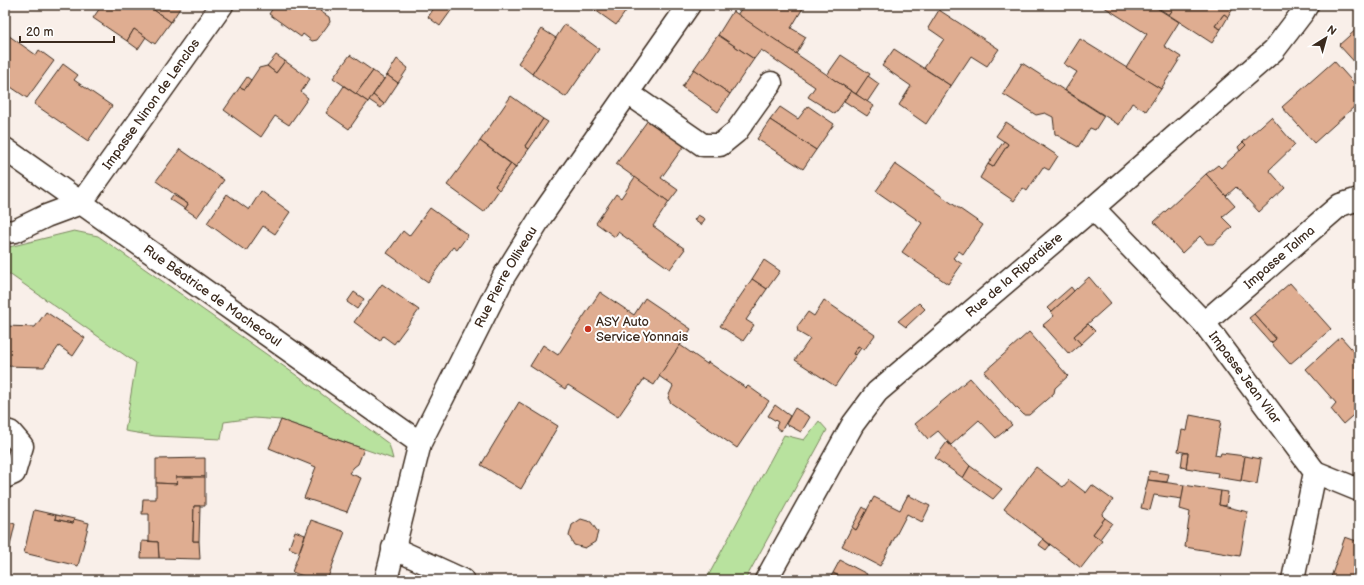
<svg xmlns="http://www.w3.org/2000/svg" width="1364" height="585" font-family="'Balsamiq Sans',sans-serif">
<rect width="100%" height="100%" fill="#f9efe9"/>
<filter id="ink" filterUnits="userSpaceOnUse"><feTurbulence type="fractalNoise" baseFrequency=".025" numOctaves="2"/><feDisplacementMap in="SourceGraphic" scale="8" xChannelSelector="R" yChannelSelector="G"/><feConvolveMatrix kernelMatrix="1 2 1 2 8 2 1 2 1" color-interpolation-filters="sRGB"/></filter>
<g filter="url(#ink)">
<!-- green -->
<g fill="#b8e29e" stroke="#7a865e">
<path d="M74 231 98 236 296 375 389 444 393 459 281 420 254 418 224 422 221 439 155 436 125 431 136 363 5 271V248Z"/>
<path d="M819 421 827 430 745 580H706L784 435 804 440Z"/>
</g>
<!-- building -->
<g fill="#dfad91" stroke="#3b2a1e">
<path d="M102 5H147L171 22 155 44 134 29 127 41 93 18Z"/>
<path d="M147 5H182L171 22Z"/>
<path d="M275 5H324L320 11 329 17 330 22 317 40 312 41 303 34 301 37 269 14Z"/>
<path d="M436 5H455L440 26 428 17Z"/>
<path d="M588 5H623L622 7 626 11 616 25Z"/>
<path d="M744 5H799L803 8 791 28 806 37 796 54 737 15Z"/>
<path d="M1101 5H1126L1130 8 1133 5H1152L1179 22 1164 46 1181 57 1161 89 1126 68 1147 34Z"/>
<path d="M1154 5H1169L1174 8 1169 15Z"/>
<path d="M1169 5H1235L1228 17 1224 14 1215 26 1221 29 1212 43 1169 15 1174 8Z"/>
<path d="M939 10 999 49 987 66 971 56 951 86 924 68 944 39 928 28Z"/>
<path d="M733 11 851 91 835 114 808 97 815 87 761 50 754 59 718 35Z"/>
<path d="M1224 14 1228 17 1221 29 1215 26Z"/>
<path d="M565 24 599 49 566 97 532 74Z"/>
<path d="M1359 27V67L1339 45Z"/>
<path d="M134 29 146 37 138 49 127 41Z"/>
<path d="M542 29 556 38 532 74 518 63Z"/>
<path d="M5 33 36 55 39 50 54 61 27 98 5 83Z"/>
<path d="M718 35 754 59 730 94 694 69Z"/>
<path d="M1080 39 1161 89 1146 111 1132 103 1119 125 1065 90 1077 72 1064 64Z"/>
<path d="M894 49 951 86 926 124 899 105 911 86 882 66Z"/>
<path d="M276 55 285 61 276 73 267 66Z"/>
<path d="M350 55 373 71 356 94 333 78Z"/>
<path d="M841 55 870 74 856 94 827 75Z"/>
<path d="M397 59 408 68 398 83 387 75Z"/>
<path d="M285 61 310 79 301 92 308 98 289 125 275 116 261 137 224 110 240 87 245 89 259 68 267 66 276 73Z"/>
<path d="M1334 61 1359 89V112L1354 107 1314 143 1282 107Z"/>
<path d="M1022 63 1104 116 1095 130 1090 128 1078 147 1055 134 1053 117 1045 113 1036 115 1003 94Z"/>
<path d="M63 64 78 75 74 80 112 106 88 141 34 104Z"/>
<path d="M694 69 730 94 718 112 682 87Z"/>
<path d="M373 71 384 79 368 102 356 94Z"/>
<path d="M387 75 398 83 384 104 373 95Z"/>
<path d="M868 76 879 84 867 102 856 94Z"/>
<path d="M247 77 251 80 245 89 240 87Z"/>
<path d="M344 86 368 102 349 129 326 113Z"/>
<path d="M851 91 874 106 867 116 844 101Z"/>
<path d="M373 95 384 104 381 108 369 100Z"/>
<path d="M511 96 543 119 525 146 529 149 516 167 480 141Z"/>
<path d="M808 106 834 124 816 150 770 120 780 107 798 119Z"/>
<path d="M1271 117 1295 145 1269 170 1285 188 1259 212 1236 187 1226 196 1206 174 1218 165 1221 168 1246 145 1243 142Z"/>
<path d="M543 119 548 122 529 149 525 146Z"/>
<path d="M648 120 684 146 661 178 678 190 669 202 616 164Z"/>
<path d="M770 120 816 150 803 169 757 139Z"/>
<path d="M1006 122 1058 156 1049 170 1043 167 1027 191 1023 188 1014 201 980 178 988 164 993 167 1008 144 996 136Z"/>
<path d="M480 141 511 164 495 186 499 190 484 212 447 185Z"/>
<path d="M1004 141 1008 144 993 167 988 164Z"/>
<path d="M1243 142 1246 145 1240 151 1238 147Z"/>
<path d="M180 149 224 180 197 217 185 209 188 204 156 181Z"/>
<path d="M511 164 516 167 499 190 495 186Z"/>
<path d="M895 164 983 225 963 254 959 251 953 258 962 264 948 284 902 252 922 223 876 191Z"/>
<path d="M1206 174 1235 206 1222 217 1232 227 1213 244H1207L1200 236 1182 253 1154 222Z"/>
<path d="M635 177 669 202 653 226 685 249 670 269 618 232 615 237 596 223 616 194 621 198Z"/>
<path d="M261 191 290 212 275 234 263 226 246 251 207 223 227 194 249 210Z"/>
<path d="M173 195 188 204 185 209 170 199Z"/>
<path d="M430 208 468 235 457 250 453 247 428 282 387 253 403 231 409 236Z"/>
<path d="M698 215 705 219 701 225 694 220Z"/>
<path d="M764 260 780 271 767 289 752 279Z"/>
<path d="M1089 277 1111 303 1074 336 1081 344 1069 354 1043 325 1054 316 1051 312Z"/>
<path d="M752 279 767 289 746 320 754 325 743 341 720 326Z"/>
<path d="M1290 283 1331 329 1290 364 1271 343 1276 339 1254 314Z"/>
<path d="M382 284 419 310 394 344 383 336 380 341 354 322Z"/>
<path d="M1071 287 1074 291 1051 312 1047 308Z"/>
<path d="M354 292 364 299 357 309 347 302Z"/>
<path d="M600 292 634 315 645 298 691 329 654 385 644 379 618 417 568 385 565 389 530 366 543 345 558 355Z"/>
<path d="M824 300 875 335 864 350 858 346 853 354 856 355 835 386 795 360 810 339 798 332 797 327 808 312 814 316Z"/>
<path d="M919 303 925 309 906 327 898 321Z"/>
<path d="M46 312 85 338 73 356 59 346 44 367 5 366V326L35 327Z"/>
<path d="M1254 314 1276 339 1271 343 1249 318Z"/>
<path d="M1088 324 1095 331 1081 344 1074 336Z"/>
<path d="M1029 332 1068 376 1055 388 1054 393 1029 415H1024L1017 408H1016L984 372Z"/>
<path d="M1341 337 1359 357V410L1343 424 1331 409 1336 403 1306 369Z"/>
<path d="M680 345 707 364 708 362 746 388 748 386 769 401 737 448 671 403 668 398 669 395 673 386 659 376Z"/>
<path d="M858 346 861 348 856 355 853 354Z"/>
<path d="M970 378 1012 425 996 438 979 420 951 445 938 431 928 439 915 424Z"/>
<path d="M519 402 558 426 521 489 481 465Z"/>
<path d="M775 405 790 416 781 431 776 427 778 422 768 416Z"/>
<path d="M795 408 810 417 801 432 786 424Z"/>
<path d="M1190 415 1221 421 1215 455 1220 456 1221 453 1245 456 1241 481 1217 477 1218 473 1186 468 1188 453 1178 451 1182 430 1187 431Z"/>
<path d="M281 420 364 449 358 464 354 467 349 473 361 478 347 512 304 498 316 467 269 448Z"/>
<path d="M947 442 970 466 963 478 935 458Z"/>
<path d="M1183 453H1188L1186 468 1181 467Z"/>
<path d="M1245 456 1261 459 1257 484 1241 481Z"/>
<path d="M205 458V477H176L177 484 156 483V459Z"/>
<path d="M970 466 1002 489 993 499 963 478Z"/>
<path d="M1036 467 1063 487 1069 480 1086 493 1092 485 1113 500 1102 515 1105 518 1093 534 1102 541 1081 568 1004 509Z"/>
<path d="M1149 471 1169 474 1167 482 1148 480Z"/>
<path d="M176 477H205V506H194L193 541H199L200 559 159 558 158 542 149 541V514H142L143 499H156V483L177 484Z"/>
<path d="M1148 480 1184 485 1182 499 1154 495 1150 510 1141 508Z"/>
<path d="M1184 485 1221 491 1219 505 1248 512 1240 556 1185 547 1190 512 1180 509Z"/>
<path d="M1221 491 1228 492 1226 506 1219 505Z"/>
<path d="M908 495 930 506 922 522 907 514 880 566 842 546 852 527 856 530 874 497 900 510Z"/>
<path d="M194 506H200L199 541H193Z"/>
<path d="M863 507 867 510 856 530 852 527Z"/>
<path d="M34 510 56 515 55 519 73 523 74 519 89 523 78 566 24 553Z"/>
<path d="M56 515 74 519 73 523 55 519Z"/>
<path d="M1105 518 1112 523 1100 539 1093 534Z"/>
<path d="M581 519 591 522 598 532 595 542 585 548 574 545 569 536 572 525Z"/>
<path d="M311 520 345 532 327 580H314L292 572Z"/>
<path d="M5 521 15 524 5 568Z"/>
<path d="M295 531 305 535 299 552 289 548Z"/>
<path d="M1345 537 1359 542V580H1330Z"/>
<path d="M1043 539 1050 545 1046 550 1039 545Z"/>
<path d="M142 541 158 542 159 558H141Z"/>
<path d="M840 560 867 574 864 580H846L833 573Z"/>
<path d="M833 573 846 580H829Z"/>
</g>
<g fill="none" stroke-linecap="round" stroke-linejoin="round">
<!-- minor casing -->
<g stroke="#3b2a1e" stroke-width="25">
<g id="minor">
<path d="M628 93 703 145H720L736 132 771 83"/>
<path id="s1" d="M5 149 420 443"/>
<path id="s2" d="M1093 208 1204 323 1315 472 1293 580"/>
<path id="s3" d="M5 232 15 231 46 216 81 203 222 5"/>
<path id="s4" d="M1204 323 1340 205 1359 199"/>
<path d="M5 431 10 432 22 446 14 473 5 477"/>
<path d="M1315 472 1359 490"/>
<path d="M393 548 463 580"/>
<path id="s5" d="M386 580 420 443 504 276 542 215 689 5"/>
<path id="s6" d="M766 580 853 424 877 392 1093 208 1274 50 1303 12 1307 5"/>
</g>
</g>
<!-- minor -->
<use href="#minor" stroke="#fff" stroke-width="22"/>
</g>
</g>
<!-- markers -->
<circle fill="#c8321e" stroke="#fff" stroke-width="1.5" cx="588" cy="329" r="4"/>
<g text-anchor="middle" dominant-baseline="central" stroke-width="4" stroke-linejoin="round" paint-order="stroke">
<!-- street labels -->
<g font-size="13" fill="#3b2a1e" stroke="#fff">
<text stroke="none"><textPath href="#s3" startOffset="203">Impasse Ninon de Lenclos</textPath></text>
<text stroke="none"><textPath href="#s4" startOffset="100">Impasse Talma</textPath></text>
<text stroke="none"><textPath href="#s6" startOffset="399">Rue de la Ripardière</textPath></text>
<text stroke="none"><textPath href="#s5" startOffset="328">Rue Pierre Olliveau</textPath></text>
<text stroke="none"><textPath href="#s1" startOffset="254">Rue Béatrice de Machecoul</textPath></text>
<text stroke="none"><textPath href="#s2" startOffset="228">Impasse Jean Vilar</textPath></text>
</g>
<!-- poi labels -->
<g font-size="13" fill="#3b2a1e" stroke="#fff" text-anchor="start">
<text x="596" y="322">ASY Auto<tspan x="596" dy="15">Service Yonnais</tspan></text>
</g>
</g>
<!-- margin -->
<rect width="1364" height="585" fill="none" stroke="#fff" stroke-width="20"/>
<rect x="10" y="10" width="1344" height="565" fill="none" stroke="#3b2a1e" stroke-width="1.5" filter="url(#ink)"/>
<!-- north arrow -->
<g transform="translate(1326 38) rotate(37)" stroke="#ffffff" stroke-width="3" paint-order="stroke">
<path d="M0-3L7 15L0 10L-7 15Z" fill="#3b2a1e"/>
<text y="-6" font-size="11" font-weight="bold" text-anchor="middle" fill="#3b2a1e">N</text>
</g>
<!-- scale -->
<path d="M20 36v6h94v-6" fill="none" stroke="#3b2a1e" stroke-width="2"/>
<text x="26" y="36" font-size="12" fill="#3b2a1e" stroke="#ffffff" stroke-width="3" paint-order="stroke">20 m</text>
</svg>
